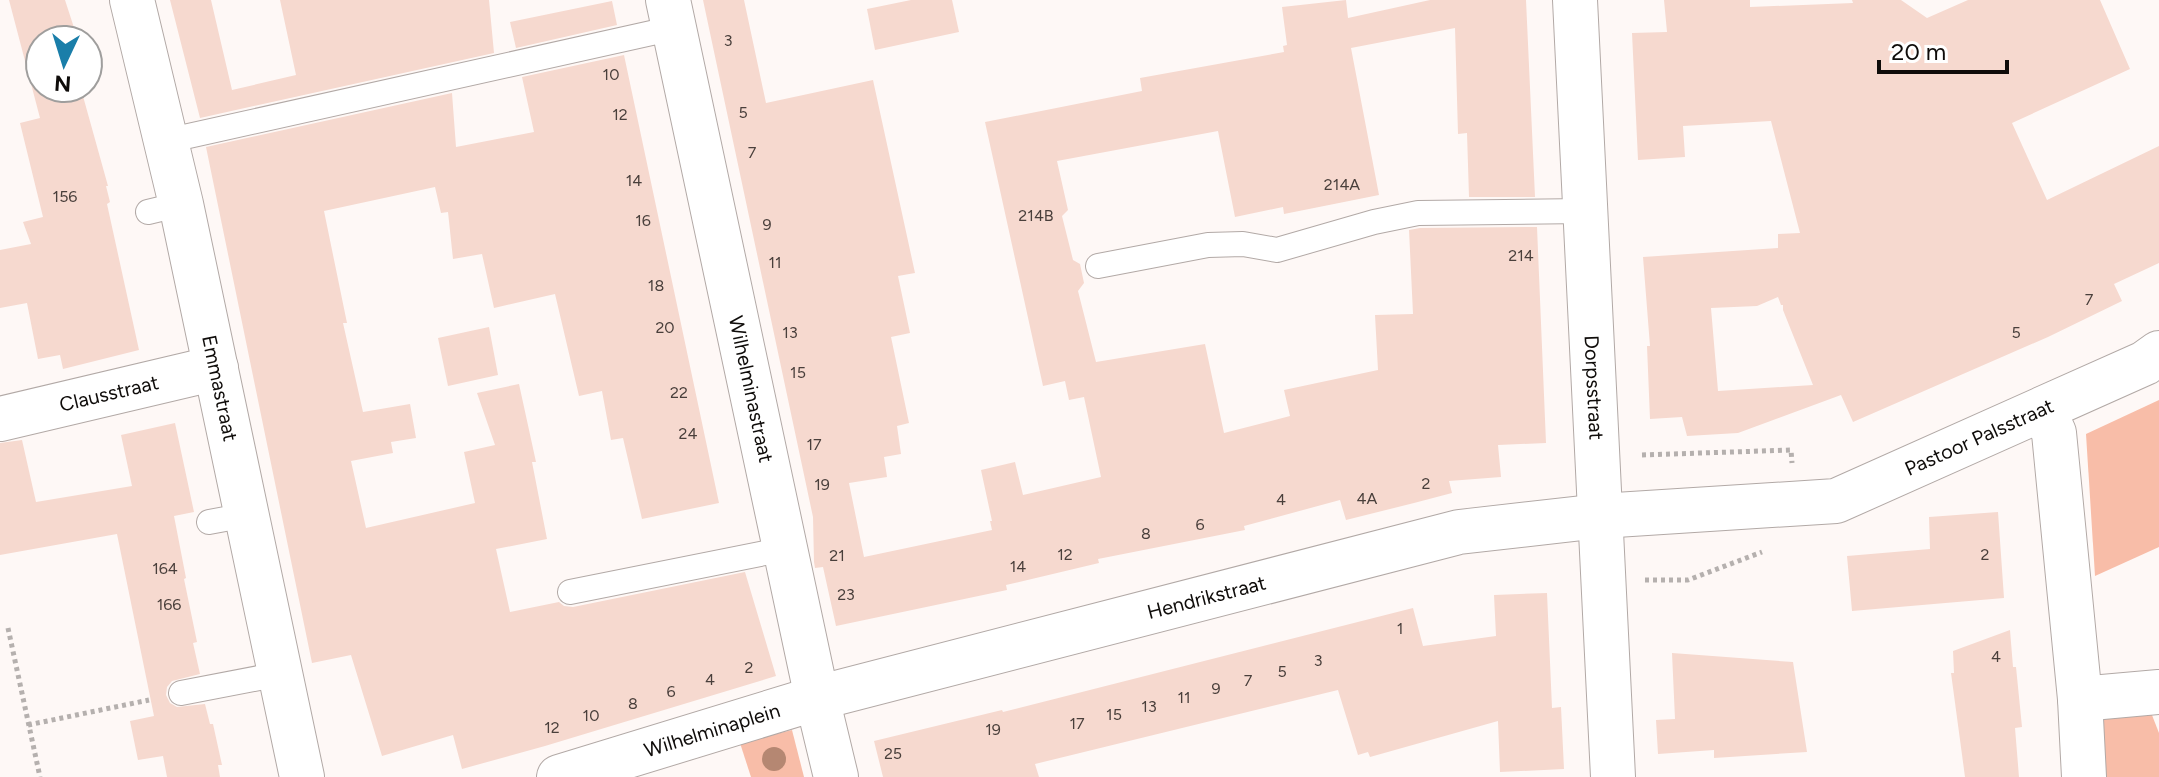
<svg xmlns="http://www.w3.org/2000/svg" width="2159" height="777" font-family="Figtree,sans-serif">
<rect width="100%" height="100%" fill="#fef8f6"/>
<!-- green -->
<g fill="#f8bda8">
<path d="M2159 400V547L2095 576 2086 434Z"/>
<path d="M2150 710 2159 733V777H2103L2097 717Z"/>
<path d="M792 730 804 777H751L740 743Z"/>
</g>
<!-- building -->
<g fill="#f6d9cf" fill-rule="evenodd">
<path d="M9 0H65L78 40H40V88H85L81 89 108 186H106L110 202 107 204 139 350 63 369 60 355 38 359 27 303 0 308V250L31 244 23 222 43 217 20 123 40 118Z"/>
<path d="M170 0H211L232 90 296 75 280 0H489L494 53 200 118Z"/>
<path d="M703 0H744L766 103 873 80 915 273 898 276 910 333 891 337 909 423 897 426 901 454 884 457 887 477 849 483 864 557 992 530 990 521H992L981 470 1015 462 1023 495 1101 477 1084 397 1069 400 1065 381 1043 386 985 122 1142 91 1140 78 1284 52 1283 46 1287 45 1282 7 1346 0 1348 18 1430 0H1526L1535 197H1469L1467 133 1458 134 1455 28 1351 48 1379 195 1284 214 1283 207 1235 217 1218 131 1057 161 1068 210 1062 216 1073 260 1080 264 1084 283 1078 291 1096 362 1205 344 1224 433 1290 416 1284 390 1378 370 1375 315 1413 314 1409 230 1420 228 1537 227 1546 443 1498 445 1501 477 1449 481 1452 493 1414 503 1346 520 1340 500 1244 526 1245 530 1098 559 1099 563 1006 585 1007 590 836 626 823 567 815 568 814 562 813 517Z"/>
<path d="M911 0H952L959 32 875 50 867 9Z"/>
<path d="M1664 0H1750V7L1853 3 1852 0H1901L1927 18 1968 0H2100L2130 69 2012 123 2047 200 2159 146V263L2114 284 2122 301 2048 337 1853 422 1841 395 1738 433 1687 436 1682 417 1650 419 1647 346H1650L1643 257 1778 248V234L1800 233 1771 121 1683 126 1685 157 1638 160 1632 33 1667 32ZM1778 297 1781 305H1783V310L1813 385 1718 391 1711 308 1757 306Z"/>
<path d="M612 1 617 25 516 48 510 22Z"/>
<path d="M624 55 719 503 642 519 623 438 611 440 602 391 579 396 555 294 494 308 482 254 453 259 448 212 441 213 435 187 324 211 347 323H343L363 412 410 404 416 438 391 442 393 453 351 461 366 528 475 503 464 452 495 445 477 393 519 384 536 462H532L547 539 496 549 510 612 559 602 564 606 573 607 745 572 776 676 545 746 462 769 453 735 382 756 351 655 312 663 206 147 452 93 456 147 534 132 522 77Z"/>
<path d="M489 327 498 375 448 386 438 338Z"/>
<path d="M175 423 194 512 174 516 186 578 184 579 197 642 193 643 200 674 172 681 167 687 166 695 170 703 177 707 205 704 210 724H213L222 765H218L220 777H167L163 756 138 760 130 721 154 716 117 534 0 555V443L22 440 36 502 132 486 121 435Z"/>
<path d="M1998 512 2004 598 1852 611 1847 556 1930 549 1929 517Z"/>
<path d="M1547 593 1552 708 1561 707 1564 769 1500 772 1498 721 1370 757 1368 752 1358 755 1338 690 1035 764 1039 777H883L874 741 1002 710 1003 712 1413 608 1423 646 1496 636 1494 595Z"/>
<path d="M2010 630 2013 667H2016L2022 727 2015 728 2019 777H1965L1951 673H1954L1953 651Z"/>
<path d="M1672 653 1793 662 1807 752 1714 758V750L1658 754 1656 720 1675 719Z"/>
</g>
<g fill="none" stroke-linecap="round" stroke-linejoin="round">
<!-- lane casing -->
<g stroke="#b2a9a6" stroke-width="26">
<g id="lane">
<path d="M166 141 674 28"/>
<path d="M148 212 181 204"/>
<path d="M1098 266 1208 245 1243 244 1277 250 1374 222 1418 213 1585 211"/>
<path d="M209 522 247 515"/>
<path d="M570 592 785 549"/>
<path d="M181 693 280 674"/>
</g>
</g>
<!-- street casing -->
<g stroke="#b2a9a6" stroke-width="46">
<g id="street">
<path id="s1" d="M132 0 181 204 302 777"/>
<path id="s2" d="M668 0 817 698 836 777"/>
<path id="s3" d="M1575 0 1613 777"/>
<path d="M2043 409 2054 433 2080 699 2084 777"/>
<path id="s4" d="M0 419 216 368"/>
<path d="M2080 699 2159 692"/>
<path id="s5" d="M559 777 817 698 1459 532 1600 516 1836 501 2145 363 2159 353"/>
</g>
</g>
<!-- path -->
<g stroke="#b5b0ae" stroke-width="5" stroke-dasharray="4 4" stroke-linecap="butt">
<path d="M1642 455 1791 450 1792 463"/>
<path d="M1645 580H1688L1762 552"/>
<path d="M8 628 40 777"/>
<path d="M28 725 149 700"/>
</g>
<!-- lane -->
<use href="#lane" stroke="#fff" stroke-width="24"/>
<!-- street -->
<use href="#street" stroke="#fff" stroke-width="44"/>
</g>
<!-- trees -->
<circle fill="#b58772" cx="774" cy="759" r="12"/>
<g text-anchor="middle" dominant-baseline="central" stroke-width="6" stroke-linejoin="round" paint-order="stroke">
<!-- number labels -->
<g font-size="16" fill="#493f3b">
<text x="728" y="40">3</text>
<text x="611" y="74">10</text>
<text x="743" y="112">5</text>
<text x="620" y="114">12</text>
<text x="752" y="152">7</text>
<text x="634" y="180">14</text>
<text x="1342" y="184">214A</text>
<text x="65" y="196">156</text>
<text x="1036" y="215">214B</text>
<text x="643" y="220">16</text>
<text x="767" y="224">9</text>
<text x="1521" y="255">214</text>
<text x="775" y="262">11</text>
<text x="656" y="285">18</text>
<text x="2089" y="299">7</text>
<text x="665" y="327">20</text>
<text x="790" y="332">13</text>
<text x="2016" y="332">5</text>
<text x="798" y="372">15</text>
<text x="679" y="392">22</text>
<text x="688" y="433">24</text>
<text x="814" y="444">17</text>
<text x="1426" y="483">2</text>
<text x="822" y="484">19</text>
<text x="1367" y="498">4A</text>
<text x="1281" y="499">4</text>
<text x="1200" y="524">6</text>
<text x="1146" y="533">8</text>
<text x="1065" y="554">12</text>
<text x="1985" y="554">2</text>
<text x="837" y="555">21</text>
<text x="1018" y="566">14</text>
<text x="165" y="568">164</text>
<text x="846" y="594">23</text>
<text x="169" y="604">166</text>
<text x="1400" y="628">1</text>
<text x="1996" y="656">4</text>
<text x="1318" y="660">3</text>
<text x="749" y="667">2</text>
<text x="1282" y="671">5</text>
<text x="710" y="679">4</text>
<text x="1248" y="680">7</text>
<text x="1216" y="688">9</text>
<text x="671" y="691">6</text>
<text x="1184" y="697">11</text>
<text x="633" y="703">8</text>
<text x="1149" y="706">13</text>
<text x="1114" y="714">15</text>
<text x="591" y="715">10</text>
<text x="1077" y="723">17</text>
<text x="552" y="727">12</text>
<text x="993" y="729">19</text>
<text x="893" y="753">25</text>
</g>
<!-- street labels -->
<g font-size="20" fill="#0f0c0a" stroke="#fff">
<text stroke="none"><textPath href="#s1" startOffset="398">Emmastraat</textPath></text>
<text stroke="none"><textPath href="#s3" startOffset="388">Dorpsstraat</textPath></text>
<text stroke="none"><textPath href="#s2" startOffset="398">Wilhelminastraat</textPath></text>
<text stroke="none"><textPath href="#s4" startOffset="112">Clausstraat</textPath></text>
<text stroke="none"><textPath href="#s5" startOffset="1468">Pastoor Palsstraat</textPath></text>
<text stroke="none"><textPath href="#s5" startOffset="672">Hendrikstraat</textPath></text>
<text stroke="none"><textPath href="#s5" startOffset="160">Wilhelminaplein</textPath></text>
</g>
</g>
<!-- north arrow -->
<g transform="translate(64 64) rotate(184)"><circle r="38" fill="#ffffff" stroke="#9f9e9d" stroke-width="2"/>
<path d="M0-6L14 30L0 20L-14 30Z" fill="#1a7ea9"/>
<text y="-12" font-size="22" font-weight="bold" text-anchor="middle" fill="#0f0c0a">N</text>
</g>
<!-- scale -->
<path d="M1879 60v12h128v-12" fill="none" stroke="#0f0c0a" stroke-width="4"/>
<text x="1891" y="60" font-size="24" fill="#0f0c0a" stroke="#ffffff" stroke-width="6" paint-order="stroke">20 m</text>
</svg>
